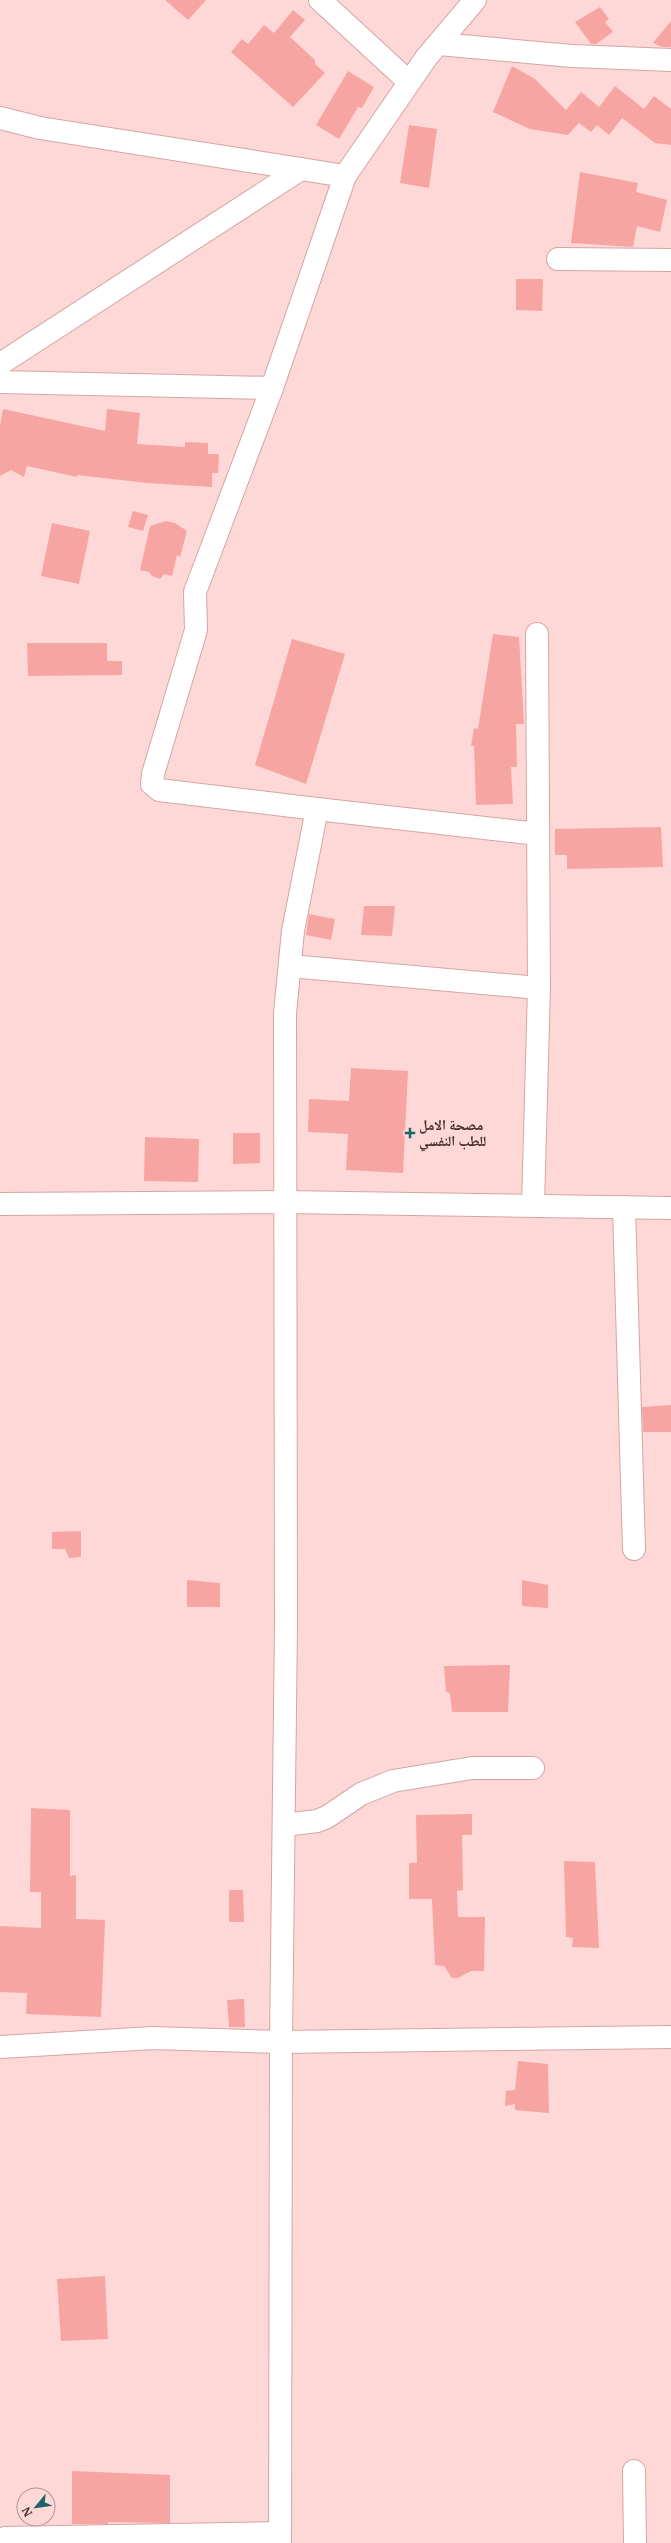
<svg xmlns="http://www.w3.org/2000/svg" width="671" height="2543" font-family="Merriweather,'Noto Naskh Arabic',serif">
<rect width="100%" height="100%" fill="#fed8d6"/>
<!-- building -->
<g fill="#f6a5a2">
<path d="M165 0H206L188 20Z"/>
<path d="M600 7 609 19 605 22 613 32 596 44H591L575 22Z"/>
<path d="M293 10 305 20 290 37 315 60V64L325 73 293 107 231 52 242 39 248 44 264 25 274 33Z"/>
<path d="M671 21V47H662L653 43Z"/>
<path d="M512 66 535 79 566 110 581 92 599 107 615 86 644 109 654 96 671 109V145L655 143 622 118 609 135 597 125 591 132 579 123 568 135 530 129 493 112Z"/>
<path d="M348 71 374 87 362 108 358 107 339 139 316 125Z"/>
<path d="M409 125 437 129 429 188 400 183Z"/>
<path d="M580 172 638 183 636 192 667 200 660 232 637 226 633 247 571 243Z"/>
<path d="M516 279H543L542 311 516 310Z"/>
<path d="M3 409 105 431 107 409 140 413 137 444 185 447V442L208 443V454H219L218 473H212V487L147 483 77 475V477L27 466 24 477 11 470 0 476V426Z"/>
<path d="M133 511 148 515 143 531 128 527Z"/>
<path d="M166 521 175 523 187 531 180 557 177 555 172 576 164 574 160 579 152 576 149 572 140 570 150 526Z"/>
<path d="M52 523 90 531 79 584 41 576Z"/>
<path d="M493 634 519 637 524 724H516L517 767H511L513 804 476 805 474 746H471L474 728 478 729Z"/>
<path d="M292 639 345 654 306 784 255 765Z"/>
<path d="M27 643H107V661H122V675L28 676Z"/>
<path d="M661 827 663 867 567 869V855H555V829Z"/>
<path d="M364 906H395L392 936 361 935Z"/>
<path d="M309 914 335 919 331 940 306 935Z"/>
<path d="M351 1068 408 1071 403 1173 346 1170 348 1134 308 1132 309 1099 349 1101Z"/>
<path d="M233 1133H260V1163L233 1164Z"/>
<path d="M145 1137 199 1139 198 1182 144 1181Z"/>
<path d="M671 1405V1432H643L642 1407Z"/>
<path d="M81 1531V1557L69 1558 65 1549H52V1532Z"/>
<path d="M187 1580 220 1583V1607H187Z"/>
<path d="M522 1580 548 1585V1608L522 1606Z"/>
<path d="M510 1665 508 1712H452L450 1693 446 1692 444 1666Z"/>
<path d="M31 1808 70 1810V1876L76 1875V1919L105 1920 101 2017 26 2014 27 1993 0 1992V1926L41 1928V1892H30Z"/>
<path d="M472 1814V1835H462L463 1890 457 1891 458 1917H485L484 1971H471L458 1978H452L444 1966 435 1965 432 1899H409V1863H417L416 1815Z"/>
<path d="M564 1861 595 1862 599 1948 572 1947 573 1938 566 1937Z"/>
<path d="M229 1890H243L244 1922H229Z"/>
<path d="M244 1999 245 2027H229L227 2000Z"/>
<path d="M518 2061 548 2064 549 2113 515 2110V2104L505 2106 506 2091 515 2090Z"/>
<path d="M105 2276 108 2339 61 2341 57 2279Z"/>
<path d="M72 2471 170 2475V2523L108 2522V2524H72Z"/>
</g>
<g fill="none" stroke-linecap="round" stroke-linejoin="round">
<!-- minor casing -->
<g stroke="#d4a6a4" stroke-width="24">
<g id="minor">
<path d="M320 0 409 82"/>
<path d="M439 44 572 56 671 60"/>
<path d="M0 118 40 128 345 176"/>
<path d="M558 259 671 260"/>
<path d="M0 364 301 169"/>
<path d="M0 382 272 388"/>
<path d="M317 809 538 834"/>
<path d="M290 966 539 988"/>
<path d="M0 1204 284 1202 671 1208"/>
<path d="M533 1205 539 988 537 634"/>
<path d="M624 1207 634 1549"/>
<path d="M285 1825 317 1821 327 1817 361 1794 393 1781 472 1768H533"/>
<path d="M0 2047 153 2038 281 2042 671 2037"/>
<path d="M634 2471 635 2543"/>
<path d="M5 2538 280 2533"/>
<path d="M280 2543 281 2042 286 1624 285 1013 293 931 317 809 159 790 152 784 153 774 196 630 195 592 272 388 345 176 426 58 475 0"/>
</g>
</g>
<!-- minor -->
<use href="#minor" stroke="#fff" stroke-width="22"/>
</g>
<!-- markers -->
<path fill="#19676c" stroke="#fed8d6" stroke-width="1.5" d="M408 1127h4v4h4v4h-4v4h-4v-4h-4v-4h4z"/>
<g text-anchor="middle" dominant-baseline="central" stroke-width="4" stroke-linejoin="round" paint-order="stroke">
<!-- poi labels -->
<g font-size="14" font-weight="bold" fill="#412f2e" stroke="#fed8d6" text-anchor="start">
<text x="419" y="1125">مصحة الامل<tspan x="419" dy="16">للطب النفسي</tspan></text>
</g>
</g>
<!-- north arrow -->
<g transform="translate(36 2507) rotate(241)"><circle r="19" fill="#fed8d6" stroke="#b29493"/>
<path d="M0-3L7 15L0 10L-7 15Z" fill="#19676c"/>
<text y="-6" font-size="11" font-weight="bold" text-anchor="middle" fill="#412f2e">N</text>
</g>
</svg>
